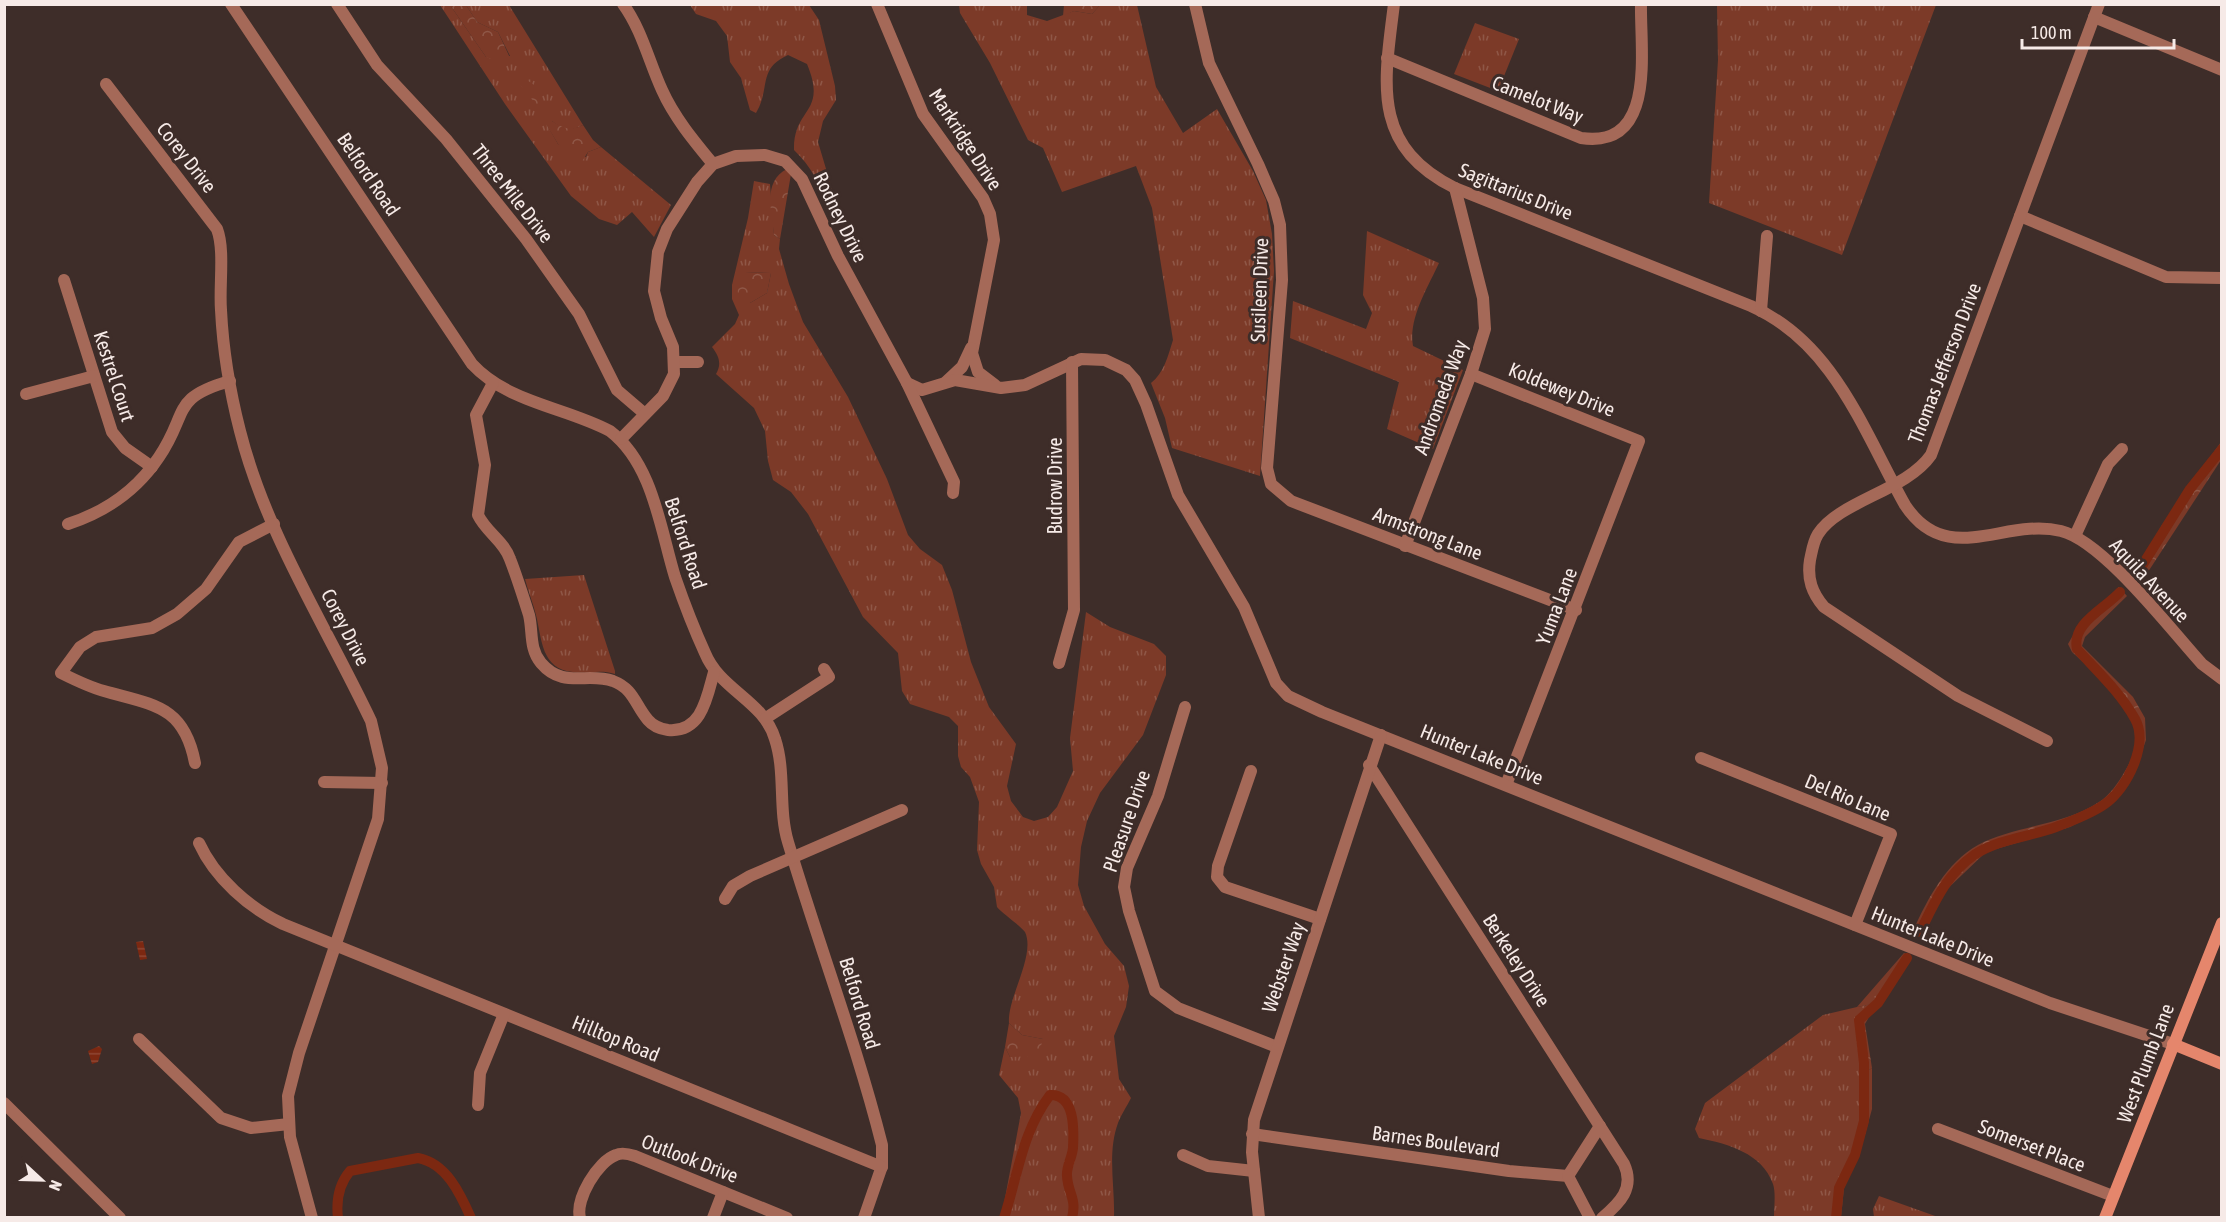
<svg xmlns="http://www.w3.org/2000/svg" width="2226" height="1222" font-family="'Asap Condensed',sans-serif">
<defs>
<pattern id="grass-tufts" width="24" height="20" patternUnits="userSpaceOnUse" patternTransform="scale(1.5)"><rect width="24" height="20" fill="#7c3a28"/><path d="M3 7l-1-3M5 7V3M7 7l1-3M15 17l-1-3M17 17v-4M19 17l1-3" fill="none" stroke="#8f5747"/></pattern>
<pattern id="forest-crowns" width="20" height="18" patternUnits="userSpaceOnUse" patternTransform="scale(1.5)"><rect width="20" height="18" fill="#7c3a28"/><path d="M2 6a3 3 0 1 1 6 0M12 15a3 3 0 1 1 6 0" fill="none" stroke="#8f5747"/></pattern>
<pattern id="water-rules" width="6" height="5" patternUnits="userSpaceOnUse" patternTransform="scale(1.5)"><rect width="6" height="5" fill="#7c2811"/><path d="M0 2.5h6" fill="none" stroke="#8f4734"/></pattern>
</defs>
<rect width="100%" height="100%" fill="#3e2d29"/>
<!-- grass -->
<g fill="url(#grass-tufts)" fill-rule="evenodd">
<path d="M440 5H450L486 57 510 56 498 32 477 22 466 5H509L583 125C570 132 564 130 552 121L547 125 558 144 586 157 588 152 601 147 671 205 654 237 632 212 617 225 599 219 571 196 505 104Z"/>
<path d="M690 5H809L819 20 835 86 836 100 823 121 818 142 832 189 829 207C820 185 811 166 794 150 793 107 828 114 807 64L788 55C757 69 771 88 756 113L750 110 741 78 730 62 727 36 716 21 696 14Z"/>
<path d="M959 5H1027V15L1047 21 1074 11 1092 14 1100 5H1137L1156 87 1183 133 1217 109 1253 171 1266 200 1272 234 1274 271 1260 476 1172 448 1165 418 1151 383C1164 373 1168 356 1173 340L1152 208 1136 166 1062 192 1043 148 1028 140 990 63 960 13Z"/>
<path d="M1717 5H1936L1842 255 1709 203 1718 60Z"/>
<path d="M1475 23 1519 39 1498 91 1454 74Z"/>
<path d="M754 181 770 184 774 235 780 239 779 249 789 284 803 322 848 397 887 479 908 535 920 549 942 565 952 590 971 662 989 707 1016 744 1007 786 1011 801 1023 817 1034 821 1048 817 1057 807 1073 771 1070 738 1086 612 1110 627 1154 644 1166 656V675L1143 735 1100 793 1087 821 1081 847 1078 885 1084 906 1105 944 1124 966 1129 986 1126 1007 1114 1036 1119 1079 1131 1098C1127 1106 1121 1115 1118 1123 1107 1153 1115 1186 1114 1217L1007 1218 1002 1214 1021 1113 1018 1098 999 1075 1005 1047 1010 1057 1043 1039 1022 1035 1009 1023C1007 998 1036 955 1025 932 1022 927 1003 914 997 907L994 887 981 864 977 850 979 802 970 777 961 767 958 756V726L949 717 910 704 902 691 898 653 863 617 808 514 791 492 773 480 768 461 765 431 754 408 716 374C722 364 719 356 712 347L735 324 739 315 732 299V285L748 218ZM745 272 771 273 767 293 750 303Z"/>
<path d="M1367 231 1439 263C1428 287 1408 319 1413 346L1463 370 1433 449 1387 429 1399 382 1290 338 1293 301 1366 329 1372 313 1363 295Z"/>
<path d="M584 575 615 671V674C601 669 587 674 573 672 541 669 542 639 536 615 533 603 528 591 525 579Z"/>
<path d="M1904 953 1911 957 1877 1003 1857 1007 1862 1075 1872 1068V1109L1864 1138 1844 1188 1841 1217H1774C1774 1207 1776 1193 1773 1184 1762 1153 1728 1144 1699 1138L1695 1129 1705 1103 1823 1015 1857 1007Z"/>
<path d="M1879 1196 1938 1217H1874L1873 1209Z"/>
</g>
<!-- forest -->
<g fill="url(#forest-crowns)">
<path d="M450 5H466L477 22 498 32 511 60 508 65 486 57Z"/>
<path d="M1064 5V4L1100 5 1092 14 1074 11 1063 16Z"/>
<path d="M522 79C538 82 548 101 539 115L535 114 534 102 519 83Z"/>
<path d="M547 118C561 126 567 133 583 125L593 140 601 147 588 152 581 163 558 144 543 119Z"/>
<path d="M787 169 791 174 780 239 774 235C772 211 762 182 787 169Z"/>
<path d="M745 272 771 273 767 293 750 303 738 296 737 279Z"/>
<path d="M2221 442V460L2144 578 2136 570 2162 525Z"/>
<path d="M2119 587 2127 596 2085 637 2082 646 2133 697 2145 718 2146 740 2136 769 2122 792 2101 811 2070 827 1986 852 1942 894 1924 935 1913 931C1928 898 1946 863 1978 845 2014 826 2065 825 2099 802 2109 796 2119 782 2125 771 2157 719 2107 685 2072 652L2068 644 2080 623Z"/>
<path d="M1877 1003 1865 1024 1872 1068 1862 1075 1853 1022 1857 1007Z"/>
<path d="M1009 1023 1022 1035 1043 1039 1038 1056 1010 1057 1005 1047Z"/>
</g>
<!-- water -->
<g fill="url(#water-rules)">
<path d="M143 941 147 959 140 960 136 942Z"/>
<path d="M99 1046 102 1049 98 1062 92 1064 88 1051Z"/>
</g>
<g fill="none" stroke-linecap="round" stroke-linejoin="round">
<!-- canal -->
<g stroke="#7c2811" stroke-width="10">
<path d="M2140 569 2190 489 2222 449"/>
<path d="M1920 932C1935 902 1945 876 1974 855 1998 839 2029 837 2056 827 2072 821 2091 814 2105 804 2127 789 2149 744 2135 719 2120 692 2097 671 2077 649 2071 623 2106 608 2120 592"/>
<path d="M338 1218C336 1201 339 1184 350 1171L418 1158C446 1163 460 1193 471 1218"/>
<path d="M1004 1218C1018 1175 1022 1132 1050 1095 1075 1094 1074 1129 1073 1148 1072 1158 1066 1167 1067 1176 1068 1194 1077 1198 1072 1218"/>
<path d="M1836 1218 1839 1188 1855 1155 1864 1121V1063L1859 1020 1878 1003 1907 958"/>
</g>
<!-- street -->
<g stroke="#a56958" stroke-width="12">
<path d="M231 4 472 364C508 403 565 407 610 431 653 464 660 528 675 577 684 603 694 629 705 653 720 690 764 701 775 739 786 772 778 809 788 842 818 943 856 1042 882 1145V1166L864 1218"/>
<path d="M337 4 377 65 446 139 526 239 579 314 617 390 645 414"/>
<path d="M623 4C642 30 649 62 662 90 674 117 694 141 713 164"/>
<path d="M877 4 923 114 983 198 990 214 994 240 972 353 978 372 995 385"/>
<path d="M1195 4 1209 63 1258 164 1274 201 1280 225 1282 280 1267 468 1271 484 1291 501 1576 610"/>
<path d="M1394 4C1384 84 1371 146 1455 188L1751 306C1834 343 1863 430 1905 505 1947 569 2004 517 2061 531 2103 541 2171 630 2202 664L2222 679"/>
<path d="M2094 17 2222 70"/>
<path d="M1387 58 1581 138C1657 149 1640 52 1641 4"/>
<path d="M106 84 217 229C225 250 219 286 221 310 223 351 230 392 240 431 266 534 326 626 371 721L382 768 378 819 299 1053 288 1096 290 1137 312 1218"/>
<path d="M2020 216 2166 277 2222 278"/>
<path d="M64 280 112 432 125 448 152 467"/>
<path d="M1761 311 1767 236"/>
<path d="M675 362H698"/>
<path d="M1471 374 1639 441 1506 785"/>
<path d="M946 382 962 367 971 348"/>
<path d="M493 383 476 415 485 465 478 515C486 532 504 541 510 559 517 577 523 596 529 615 533 631 529 649 541 663 563 689 587 672 613 681 634 689 635 705 648 720 653 726 661 729 668 730 702 733 707 697 714 672"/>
<path d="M907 383 922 390 955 380 1001 388 1025 385 1081 359 1105 360 1126 370 1135 380 1146 404 1178 495 1244 607 1276 683 1288 696 1322 712 2050 1003 2173 1044"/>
<path d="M26 394 94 376"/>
<path d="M621 439 663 396 674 374 673 347 661 318 654 291 658 252 667 229 697 182 713 164 736 156 765 155 785 161 802 179 838 256 907 383 954 482 953 493"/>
<path d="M68 524C105 512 137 490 159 457 189 413 170 398 230 381"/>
<path d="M2075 536 2108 464 2122 449"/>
<path d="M1405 546 1471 374 1485 329 1483 298 1455 188"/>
<path d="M1059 663 1074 610 1072 362"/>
<path d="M1185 707 1158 796 1127 868 1124 887 1129 911 1155 991 1178 1008 1277 1047"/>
<path d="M766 718 829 677 824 669"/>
<path d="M2047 741 1958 696 1824 607C1812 593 1807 579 1810 560 1812 551 1813 542 1818 534 1839 501 1906 491 1931 455L2099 4"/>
<path d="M1701 758 1891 834 1855 925"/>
<path d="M195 763C184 705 153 705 104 691 89 687 75 680 61 673L80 647 96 637 152 628 177 614 206 589 239 542 274 524"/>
<path d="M1369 765 1624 1164C1635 1188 1620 1203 1602 1218"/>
<path d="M1251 771 1218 866 1217 877 1225 887 1320 919"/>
<path d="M324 782 382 783"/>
<path d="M199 843C215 878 249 908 283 924L882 1167"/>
<path d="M725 899 733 886 750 876 902 810"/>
<path d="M139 1039 221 1118 251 1128 289 1124"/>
<path d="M4 1103 120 1218"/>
<path d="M478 1105 480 1073 504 1014"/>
<path d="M1938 1129 2113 1196"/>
<path d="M1252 1134 1509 1171 1568 1176 1590 1218"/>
<path d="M1183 1155 1208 1166 1254 1171"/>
<path d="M1568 1176 1600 1126"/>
<path d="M580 1218C575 1199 598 1161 616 1155 622 1152 629 1154 635 1156L787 1218"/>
<path d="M713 1218 723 1192"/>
<path d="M1259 1218 1252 1152 1254 1120 1381 735"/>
</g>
<!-- secondary -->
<g stroke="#e5866c" stroke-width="12">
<path d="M2173 1044 2222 1064"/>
<path d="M2105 1218 2222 923"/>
</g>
</g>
<g text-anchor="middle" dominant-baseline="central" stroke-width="6" stroke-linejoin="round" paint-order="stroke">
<!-- street labels -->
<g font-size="20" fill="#f6eae7" stroke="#3e2d29">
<text transform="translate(1538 99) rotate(22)">Camelot Way</text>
<text transform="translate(966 139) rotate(57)">Markridge Drive</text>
<text transform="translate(187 157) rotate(52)">Corey Drive</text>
<text transform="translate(369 174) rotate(56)">Belford Road</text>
<text transform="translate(1516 191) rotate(22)">Sagittarius Drive</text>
<text transform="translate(513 193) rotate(52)">Three Mile Drive</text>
<text transform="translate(841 217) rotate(64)">Rodney Drive</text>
<text transform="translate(1259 290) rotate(-88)">Susileen Drive</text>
<text transform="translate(1944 363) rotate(-69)">Thomas Jefferson Drive</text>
<text transform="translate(115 376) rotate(72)">Kestrel Court</text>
<text transform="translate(1562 389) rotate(22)">Koldewey Drive</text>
<text transform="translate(1440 397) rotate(-70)">Andromeda Way</text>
<text transform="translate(1054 486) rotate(-90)">Budrow Drive</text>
<text transform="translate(1428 533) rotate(21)">Armstrong Lane</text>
<text transform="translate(686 543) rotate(72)">Belford Road</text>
<text transform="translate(2150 580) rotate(47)">Aquila Avenue</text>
<text transform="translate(1556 606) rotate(-69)">Yuma Lane</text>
<text transform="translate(346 627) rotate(63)">Corey Drive</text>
<text transform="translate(1482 754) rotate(22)">Hunter Lake Drive</text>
<text transform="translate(1848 797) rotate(23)">Del Rio Lane</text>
<text transform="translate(1126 821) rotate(-71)">Pleasure Drive</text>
<text transform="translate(1933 936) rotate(22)">Hunter Lake Drive</text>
<text transform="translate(1517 960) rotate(57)">Berkeley Drive</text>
<text transform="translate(1283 967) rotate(-71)">Webster Way</text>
<text transform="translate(860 1003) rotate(73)">Belford Road</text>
<text transform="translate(616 1038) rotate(22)">Hilltop Road</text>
<text transform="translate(2145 1063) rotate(-69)">West Plumb Lane</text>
<text transform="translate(1436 1141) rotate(8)">Barnes Boulevard</text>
<text transform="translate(2032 1145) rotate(21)">Somerset Place</text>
<text transform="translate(690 1158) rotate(21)">Outlook Drive</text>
</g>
</g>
<!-- border -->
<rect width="2226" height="1222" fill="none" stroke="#f6eae7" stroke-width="12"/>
<!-- north arrow -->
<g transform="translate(42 1180) rotate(112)" stroke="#3e2d29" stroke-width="4.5" paint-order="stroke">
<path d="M0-4.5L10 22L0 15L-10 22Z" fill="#f6eae7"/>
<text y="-9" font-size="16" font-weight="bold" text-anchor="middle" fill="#f6eae7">N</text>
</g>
<!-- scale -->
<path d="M2022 39v9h152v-9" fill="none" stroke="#f6eae7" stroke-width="3"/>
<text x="2031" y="39" font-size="18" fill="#f6eae7" stroke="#3e2d29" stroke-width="4.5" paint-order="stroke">100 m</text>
</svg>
